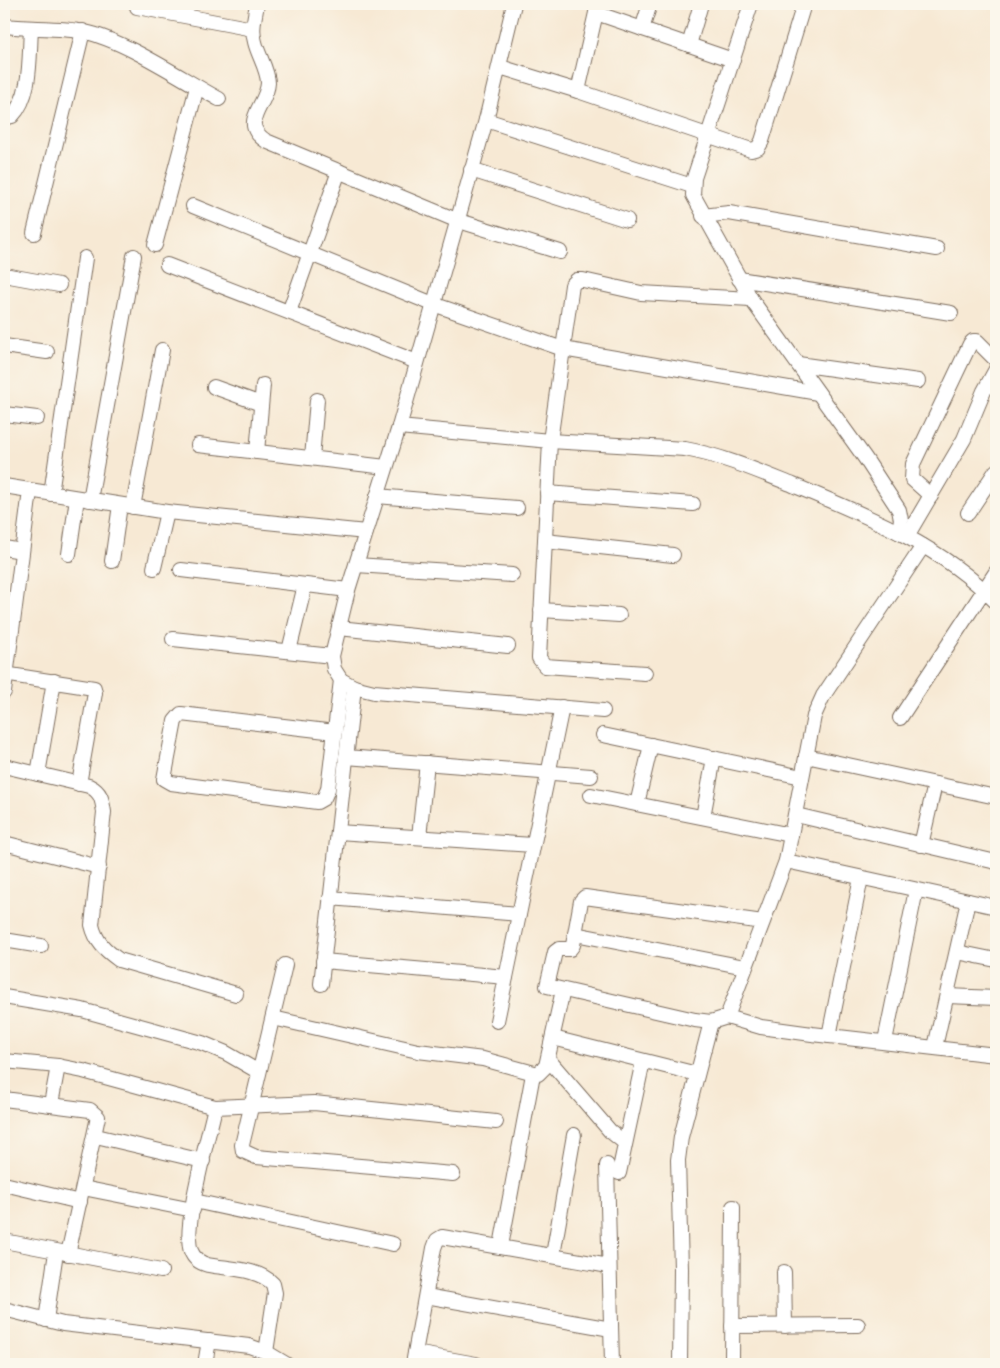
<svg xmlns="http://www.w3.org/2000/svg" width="1000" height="1368" font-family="Itim,sans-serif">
<rect width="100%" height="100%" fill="#fbf7ec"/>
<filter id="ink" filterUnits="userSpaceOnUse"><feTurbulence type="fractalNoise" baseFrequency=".02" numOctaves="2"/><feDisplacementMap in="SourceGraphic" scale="10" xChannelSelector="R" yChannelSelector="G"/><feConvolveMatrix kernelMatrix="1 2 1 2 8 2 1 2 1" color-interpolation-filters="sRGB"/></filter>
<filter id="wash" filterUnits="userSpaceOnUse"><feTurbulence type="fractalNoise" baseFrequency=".0096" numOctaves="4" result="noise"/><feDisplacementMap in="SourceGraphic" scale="20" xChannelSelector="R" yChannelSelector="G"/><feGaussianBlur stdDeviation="1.12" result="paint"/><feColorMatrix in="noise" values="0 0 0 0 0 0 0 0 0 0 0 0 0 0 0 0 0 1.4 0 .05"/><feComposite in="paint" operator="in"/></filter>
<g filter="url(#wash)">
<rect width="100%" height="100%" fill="#f7e9d4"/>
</g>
<g filter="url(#ink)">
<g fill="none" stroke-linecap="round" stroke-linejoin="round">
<!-- minor casing -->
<g stroke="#7d6d5e" stroke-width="16">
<g id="minor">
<path d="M257 4C255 17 251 29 255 42 258 55 268 70 268 83 267 106 238 122 266 141L456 220 560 252"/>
<path d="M514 4 486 120 399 427 348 590 332 656 334 669 341 680 354 687 374 692 603 711"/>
<path d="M751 4 694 178 693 195 751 299 865 458 899 510 901 520 898 532"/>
<path d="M137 7 253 29"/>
<path d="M596 13 733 60"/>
<path d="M4 26C30 29 60 27 85 32 124 40 182 79 219 99"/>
<path d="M642 29 650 4"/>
<path d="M689 45 701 4"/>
<path d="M500 67 578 91 751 150 758 148 762 141 804 4"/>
<path d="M578 91 598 4"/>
<path d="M4 118 12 116C32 96 29 56 31 30"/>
<path d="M486 120 692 186"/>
<path d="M471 170 627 220"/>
<path d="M193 206 433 304 563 349 818 393"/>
<path d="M703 216 729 213 937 249"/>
<path d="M34 233 83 31"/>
<path d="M155 245 197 87"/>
<path d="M167 265 417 362"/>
<path d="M4 275 59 285"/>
<path d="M739 279 951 313"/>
<path d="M289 312 339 171"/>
<path d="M4 346 47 352"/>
<path d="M798 364 918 381"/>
<path d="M214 387 261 404"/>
<path d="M4 414 37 418"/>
<path d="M399 427 550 441 685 449C723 456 758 471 793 485 865 515 941 545 996 602"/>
<path d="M198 445 386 467"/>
<path d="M257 452 263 385"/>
<path d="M312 458 317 400"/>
<path d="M4 486 167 512 366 532"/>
<path d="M547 493 693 504"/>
<path d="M51 494 85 258"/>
<path d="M377 496 517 508"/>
<path d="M931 496 912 479 913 464 970 344 973 341H977L996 360"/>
<path d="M90 500 134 256"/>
<path d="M133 507 162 350"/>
<path d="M968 513 996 471"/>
<path d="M907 536 964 439 984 391 996 369"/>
<path d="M545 541 673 555"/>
<path d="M4 548 22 551"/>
<path d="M69 554 77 498"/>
<path d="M112 561 120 505"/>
<path d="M356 565 512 575"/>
<path d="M154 568 167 512"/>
<path d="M181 570 348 590"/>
<path d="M541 610 619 615"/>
<path d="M339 628 508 646"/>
<path d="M173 639 332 656"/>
<path d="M289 651 305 585"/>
<path d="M645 673 545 666 539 658 550 441 572 285 577 280H583L641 293 751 299"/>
<path d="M4 674 94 688 95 693 79 784"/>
<path d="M4 692 30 491"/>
<path d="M900 718 996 572"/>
<path d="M335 732 181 714 175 721 164 779 171 783 317 802 324 798 328 789 341 680"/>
<path d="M603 735 802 777"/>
<path d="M806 756 996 797"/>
<path d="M346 757 591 776"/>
<path d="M4 766 89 786C101 792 102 799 104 812L92 925C96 942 105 950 119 960L236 994"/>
<path d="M38 774 54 681"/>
<path d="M591 795 791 835"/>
<path d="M637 804 651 745"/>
<path d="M796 815 996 862"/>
<path d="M703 817 714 758"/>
<path d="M338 832 533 845"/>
<path d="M419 837 427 763"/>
<path d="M4 843 99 867"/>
<path d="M921 845 935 784"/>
<path d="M786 861 996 907"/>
<path d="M330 898 519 914"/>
<path d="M763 922 585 897 581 901 573 945 570 949H559L555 952 547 986 695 1020 711 1022 727 1017 786 861 814 716 823 696 923 546"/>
<path d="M575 934 745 967"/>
<path d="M4 940 41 946"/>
<path d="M957 952 996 960"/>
<path d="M323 961 506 977"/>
<path d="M285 965 242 1145 243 1151 256 1157 453 1174"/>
<path d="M321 984 354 687"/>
<path d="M947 996 996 998"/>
<path d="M4 997 82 1010 202 1043 226 1053 259 1072"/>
<path d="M727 1017 761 1027 812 1034 996 1055"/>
<path d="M273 1018 418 1051 483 1059 538 1074 546 1066 563 990"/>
<path d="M497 1021 562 707"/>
<path d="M829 1036 861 878"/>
<path d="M553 1038 697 1074"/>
<path d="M885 1041 916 890"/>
<path d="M935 1047 968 901"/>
<path d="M548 1059 610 1131 625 1143"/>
<path d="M4 1061 58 1066 83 1071 215 1107 314 1103 496 1122"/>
<path d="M4 1099 90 1110 98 1117 68 1254"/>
<path d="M51 1104 58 1066"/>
<path d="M215 1107C209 1135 182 1228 191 1251 194 1259 200 1263 208 1265 228 1269 258 1268 273 1284L275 1293 266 1352"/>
<path d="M96 1136 203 1161"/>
<path d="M607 1165 612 1364"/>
<path d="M619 1173 643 1061"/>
<path d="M4 1184 80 1202"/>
<path d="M83 1188 193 1210"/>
<path d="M194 1201 393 1244"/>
<path d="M4 1241 161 1271"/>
<path d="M501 1246 533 1074"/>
<path d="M553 1255 574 1135"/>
<path d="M784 1272 785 1326"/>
<path d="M426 1296 611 1329"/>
<path d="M4 1309 63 1324 249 1346 266 1352 286 1364"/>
<path d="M46 1320 56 1252"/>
<path d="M732 1326 858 1325"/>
<path d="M415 1353 476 1364"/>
<path d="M205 1364 209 1341"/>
<path d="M413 1364 434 1248 437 1240 442 1237 609 1266"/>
<path d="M680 1364 681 1269 678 1160 681 1137 711 1022"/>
<path d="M732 1364 733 1207"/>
</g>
</g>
<!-- minor -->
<use href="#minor" stroke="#fff" stroke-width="14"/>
</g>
</g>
<!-- margin -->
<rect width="1000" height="1368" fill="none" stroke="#fbf7ec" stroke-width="20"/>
</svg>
